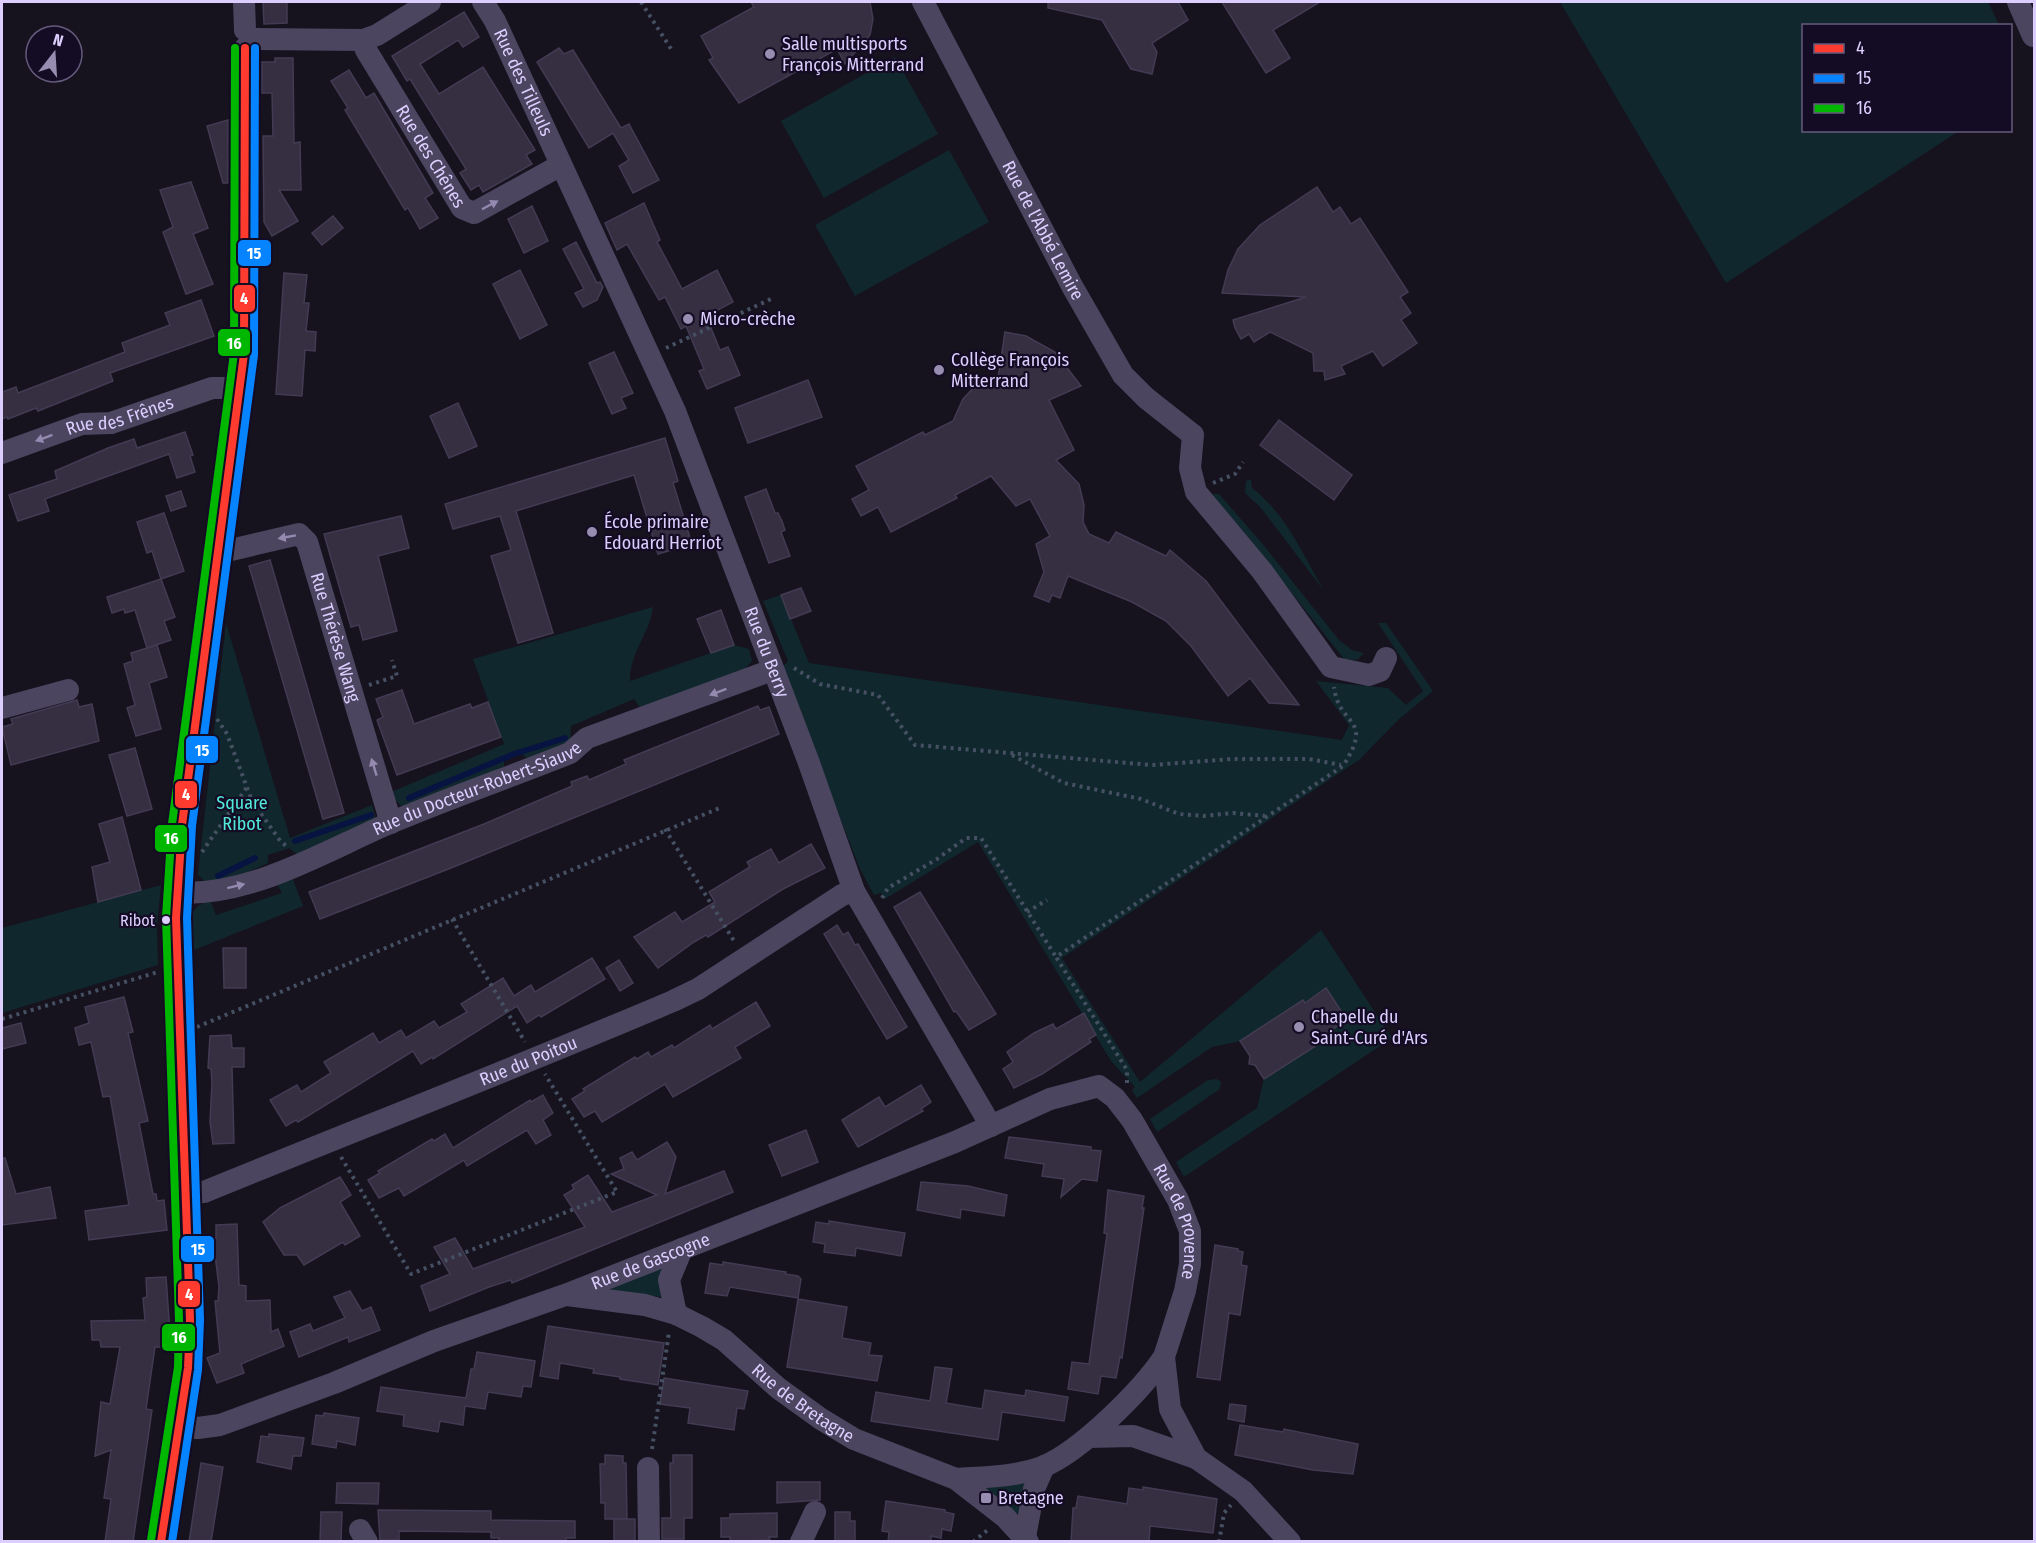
<svg xmlns="http://www.w3.org/2000/svg" width="2036" height="1543" font-family="'Fira Sans Condensed',sans-serif">
<rect width="100%" height="100%" fill="#16121e"/>
<!-- green -->
<g fill="#10282d">
<path d="M1560 2H1988L1999 25 1804 26V130L1959 131 1726 283Z"/>
<path d="M895 57 938 134 824 198 781 121Z"/>
<path d="M949 150 989 222 855 296 815 225Z"/>
<path d="M1251 479 1252 488C1286 514 1303 554 1324 591L1261 508 1245 493 1246 481Z"/>
<path d="M1211 494H1219L1261 542 1339 640 1352 650 1364 653 1357 660 1344 659 1242 530 1222 512Z"/>
<path d="M781 595 809 663 1342 740 1349 725 1316 681 1388 688 1406 705 1423 691 1378 623H1386L1433 691 1398 720 1359 760 1062 958 1140 1082 1321 930 1392 1038 1184 1177 1176 1162 1257 1108 1264 1079 1327 1038 1325 1034 1347 1020 1327 989 1305 1003 1302 1000 1240 1041 1212 1047 1137 1098 1132 1090 1135 1087 1111 1061 978 842 885 899 881 893 874 895 860 869 782 668 788 661 763 601Z"/>
<path d="M653 607C650 633 629 654 630 681L734 645 749 649 752 661 746 668 643 712 634 699 571 726 570 743 528 759 522 754 504 761V767L402 807 389 793 504 744 473 659Z"/>
<path d="M226 623 290 838 372 805 376 820 298 855 289 848 268 855V863L228 881H204L198 874Z"/>
<path d="M292 877 303 906 194 950 190 915 198 906 210 900 216 915 282 893 276 883Z"/>
<path d="M161 885 157 926 158 965 2 1013V928Z"/>
<path d="M1217 1079 1221 1082 1220 1089 1157 1132 1150 1119 1208 1080Z"/>
<path d="M664 1266 665 1297 635 1295 610 1289Z"/>
<path d="M1022 1481 1026 1485 1019 1512 1015 1515 984 1491 986 1485Z"/>
</g>
<g fill="none" stroke-linecap="round" stroke-linejoin="round">
<!-- stream -->
<g stroke="#071341" stroke-width="6">
<path d="M409 798 514 754 565 738"/>
<path d="M295 841 371 815"/>
<path d="M218 876 255 858"/>
</g>
</g>
<!-- building -->
<g fill="#352f41" stroke="#433b53" stroke-width="1.5">
<path d="M263 2H287V23L264 24Z"/>
<path d="M751 2H870L873 19 870 35 845 64 837 49 739 103 709 60 713 58 701 36 754 7Z"/>
<path d="M1048 2H1178L1188 20 1152 43 1157 52 1152 74 1131 69 1102 20 1048 8Z"/>
<path d="M1222 2H1320L1273 30 1290 58 1266 73Z"/>
<path d="M464 12 479 37 463 47 458 40 420 64 439 94 483 67 535 150 526 155 532 164 483 192 479 185 471 190 460 173 466 169 410 79 407 81 392 56Z"/>
<path d="M559 48 564 54 573 50 621 128 629 124 659 180 633 193 619 166 629 160 613 133 589 148 537 62Z"/>
<path d="M275 58H293L294 143 300 142 301 190H279L298 221 272 236 264 222 263 136H273L272 93H262V62H275Z"/>
<path d="M349 70 366 98 374 93 433 193 425 198 438 218 420 229 408 208 405 210 345 110 348 108 331 81Z"/>
<path d="M228 120V183H223L207 126Z"/>
<path d="M191 182 208 228 193 234 213 284 186 294 163 232 173 227 160 190Z"/>
<path d="M1317 187 1333 212 1340 207 1351 224 1360 218 1408 292 1400 297 1411 313 1401 320 1417 343 1383 366 1373 351 1341 366 1345 374 1325 380 1324 371H1314L1313 353 1270 332 1254 342 1249 334 1241 339 1235 328 1233 320 1306 297 1222 293 1228 270 1238 249 1260 225Z"/>
<path d="M644 203 660 240 657 242 682 289 717 270 733 302 706 316 720 350 728 347 740 375 707 389 699 371 704 369 686 326 681 329 665 297 659 300 627 244 617 250 605 223Z"/>
<path d="M532 206 548 241 524 253 508 219Z"/>
<path d="M333 216 343 228 322 245 312 233Z"/>
<path d="M576 242 597 283 600 282 603 287 597 300 583 307 575 293 584 289 563 249Z"/>
<path d="M520 270 547 325 520 339 493 284Z"/>
<path d="M284 273 307 275 304 303H309L306 331 316 332 315 351 305 350 302 396 276 394Z"/>
<path d="M201 300 214 336 110 373 113 381 38 411 36 408 8 419 7 417 2 419V392L16 387 18 393 125 352 122 343 170 325 165 313Z"/>
<path d="M1005 332 1026 336 1055 352 1081 386 1049 400 1074 450 1056 460 1079 484 1084 505 1083 522 1089 534 1109 543 1116 532 1166 556 1170 550 1206 581 1299 705 1269 703 1250 678 1228 696 1191 646 1166 621 1132 602 1068 576 1060 598 1052 595 1049 602 1034 596 1044 572 1036 544 1050 536 1030 499 1016 506 991 476 955 495 957 498 891 532 878 507 861 516 852 499 869 490 856 466 923 432 925 435 953 421 963 399 980 381 998 378Z"/>
<path d="M614 352 633 393 621 398 626 408 612 414 589 363Z"/>
<path d="M808 380 822 417 748 443 735 408Z"/>
<path d="M458 403 477 446 449 458 430 416Z"/>
<path d="M1279 420 1352 475 1334 500 1260 445Z"/>
<path d="M185 432 193 455 190 456 195 472 177 478 169 454 45 499 49 511 18 521 9 495 57 479 55 471 108 448 134 439 137 448Z"/>
<path d="M665 438 678 481 673 483 692 544 658 554 634 475 516 511 553 633 518 643 491 556 511 550 500 516 453 529 445 504Z"/>
<path d="M766 489 775 513H778L782 521 785 530 781 532 790 556 769 563 745 497Z"/>
<path d="M181 491 186 506 171 511 166 496Z"/>
<path d="M164 513 184 571 161 579 152 551 147 553 137 522Z"/>
<path d="M401 516 409 548 378 556 397 631 363 640 359 625 351 627 324 534Z"/>
<path d="M270 560 344 813 323 819 249 566Z"/>
<path d="M161 579 175 617 164 621 171 640 147 648 135 610 125 613 124 609 112 613 107 597Z"/>
<path d="M801 588 811 611 790 619 781 595Z"/>
<path d="M721 610 734 645 711 653 697 619Z"/>
<path d="M157 645 167 677 149 683 161 729 136 736 127 708 135 705 124 664 133 661 131 653Z"/>
<path d="M402 690 414 724 470 704 472 708 488 702 501 737 397 775 377 720 383 717 376 699Z"/>
<path d="M77 700 79 707 92 704 99 741 11 765 2 727 13 724 11 719Z"/>
<path d="M758 706 760 710 769 707 779 734 451 868 320 919 309 892 484 824 572 786 571 782 587 776 589 780 626 764 624 760Z"/>
<path d="M135 748 152 809 127 816 109 755Z"/>
<path d="M122 817 141 890 98 902 92 867 110 862 99 824Z"/>
<path d="M811 844 825 868 783 889 708 937 706 935 694 942 658 968 634 937 675 912 682 922 715 902 709 892 750 867 747 862 771 849 779 863Z"/>
<path d="M920 892 996 1014 969 1030 956 1011 954 1012 894 907Z"/>
<path d="M837 925 843 935 848 932 855 945 858 944 907 1027 887 1039 824 934Z"/>
<path d="M223 948H246V988H224Z"/>
<path d="M592 958 605 979 541 1017 539 1015 527 1023 517 1006 433 1059 432 1057 421 1064 413 1051 298 1122 296 1120 286 1126 270 1100 297 1085 301 1092 331 1073 324 1062 373 1033 379 1043 401 1030 406 1038 434 1021 439 1028 467 1012 461 1004 503 978 514 996 531 985 535 992Z"/>
<path d="M619 960 633 983 620 991 606 968Z"/>
<path d="M1326 988 1347 1020 1325 1034 1328 1038 1264 1079 1255 1065 1249 1064 1250 1056 1240 1041 1303 1000 1305 1003Z"/>
<path d="M124 997 133 1032 128 1033 148 1121 139 1123 153 1194H156L157 1201 164 1200 167 1230 89 1240 85 1211 129 1205 110 1096 103 1097 91 1042 79 1045 75 1028 89 1023 85 1007Z"/>
<path d="M756 1002 770 1026 735 1047 741 1058 673 1097 665 1084 602 1122 595 1111 584 1117 572 1099 585 1091 583 1089 635 1057 637 1059 648 1052 651 1057 672 1045 674 1048 710 1025 712 1029Z"/>
<path d="M1084 1013 1096 1035 1089 1039 1091 1042 1042 1074 1014 1088 1003 1069 1013 1062 1007 1052 1034 1033 1053 1024 1056 1029Z"/>
<path d="M21 1023 26 1043 2 1049V1028Z"/>
<path d="M231 1035 232 1048H244V1067H232L234 1143 213 1144 210 1122 212 1082 211 1069 208 1068 210 1036Z"/>
<path d="M921 1085 931 1102 921 1109 923 1111 858 1147 842 1120 879 1097 885 1107Z"/>
<path d="M543 1095 553 1113 543 1120 551 1135 536 1144 527 1130 467 1166 464 1160 404 1196 399 1188 379 1198 368 1180 380 1173 378 1171 432 1139 434 1141 445 1134 453 1148 530 1100 531 1102Z"/>
<path d="M806 1130 818 1162 782 1176 769 1145Z"/>
<path d="M1009 1137 1091 1147V1150L1101 1151 1097 1181 1082 1179 1061 1197 1064 1179 1042 1176 1044 1164 1005 1158Z"/>
<path d="M667 1142 676 1157 665 1194 724 1171 733 1192 512 1283 511 1280 489 1287 430 1311 421 1286 450 1274 434 1247 455 1238 473 1269 585 1227 564 1195 574 1189 572 1185 588 1175 612 1212 657 1195 611 1174 624 1169 620 1158 632 1152 637 1160Z"/>
<path d="M2 1158H5L16 1194 50 1187 56 1218 2 1225Z"/>
<path d="M340 1177 351 1195 340 1202 360 1236 345 1245 343 1242 304 1265 297 1255H284L263 1222 280 1208Z"/>
<path d="M921 1182 968 1186 1007 1195 1004 1216 961 1209 960 1218 917 1210Z"/>
<path d="M1108 1190 1144 1196 1142 1208H1144L1122 1358 1120 1357 1116 1378 1101 1376 1098 1394 1068 1389 1072 1362 1089 1364 1107 1234 1104 1233Z"/>
<path d="M829 1221 905 1233 901 1256 856 1248 855 1256 824 1252 825 1244 813 1242 816 1222 829 1224Z"/>
<path d="M237 1224 239 1285 246 1286V1301L270 1300 271 1332 278 1329 284 1346 241 1364 244 1373 217 1383 207 1358 220 1353 215 1301H218L219 1287 213 1238H216V1225Z"/>
<path d="M1215 1245 1238 1249V1251L1243 1252 1241 1265 1247 1266 1240 1315 1229 1313 1220 1380 1197 1377Z"/>
<path d="M723 1262 786 1272 785 1274 798 1276 801 1279 798 1298 730 1287 727 1296 705 1293 710 1263 723 1265Z"/>
<path d="M166 1277 171 1347H155L146 1409 152 1410 133 1542H105L111 1499 104 1498 111 1450 95 1456 101 1402 110 1404 120 1347H101L100 1340H92L91 1321 145 1320 143 1298 147 1297 146 1278Z"/>
<path d="M350 1291 362 1311 371 1307 380 1330 349 1342 348 1337 299 1357 290 1332 310 1324 313 1331 345 1318 334 1297Z"/>
<path d="M798 1299 847 1307 842 1338 871 1343 869 1355 882 1356 877 1381 787 1367Z"/>
<path d="M548 1326 664 1343 658 1385 620 1379V1377L593 1373 594 1369 560 1363 558 1379 540 1376Z"/>
<path d="M477 1352 535 1361 531 1387 523 1386 521 1397 488 1392 485 1409 465 1406 463 1425 440 1421 438 1432 403 1426 404 1415 377 1411 381 1387 466 1398 471 1369H474Z"/>
<path d="M935 1367 952 1369 946 1403 982 1409 985 1390 1025 1396 1026 1390 1068 1397 1064 1421 1002 1412 998 1440 871 1421 876 1392 930 1401Z"/>
<path d="M664 1378 748 1391 744 1409 737 1408 734 1430 688 1423 690 1408 660 1404Z"/>
<path d="M1230 1404 1246 1406 1244 1422 1228 1419Z"/>
<path d="M324 1413 359 1418 355 1445 337 1441 336 1448 312 1444 316 1415 323 1416Z"/>
<path d="M1240 1425 1283 1432 1284 1429 1358 1444 1353 1474 1313 1470 1235 1455Z"/>
<path d="M269 1434 304 1438 301 1456H293L291 1469 257 1462 261 1436 269 1437Z"/>
<path d="M605 1455 623 1456V1463H626L627 1519H605V1503H601L600 1464H605Z"/>
<path d="M673 1455H692V1518H684V1539H662V1518H671L670 1463H673Z"/>
<path d="M201 1463 223 1467 211 1542H189Z"/>
<path d="M777 1482H820V1500L777 1503Z"/>
<path d="M337 1483H379L378 1504 336 1503Z"/>
<path d="M1143 1487 1217 1499 1213 1533 1150 1526 1149 1542H1071L1073 1508H1076L1078 1496 1127 1504 1129 1488 1143 1490Z"/>
<path d="M886 1501 945 1510V1512L954 1514 951 1531 942 1529 941 1538 931 1536V1542H888L889 1532 882 1531Z"/>
<path d="M378 1510 491 1511V1520L575 1521V1538H566V1541H499V1538H491V1532L399 1531V1540H380Z"/>
<path d="M321 1512H342L341 1542H320Z"/>
<path d="M835 1512H850V1521H855V1542H835Z"/>
<path d="M777 1513V1537H769L770 1540 730 1541V1537H721V1518H730V1514Z"/>
<rect x="614" y="1519" width="21" height="22"/>
</g>
<g fill="none" stroke-linecap="round" stroke-linejoin="round">
<!-- path -->
<g stroke="#455062" stroke-width="4" stroke-dasharray="3 4.5" stroke-linecap="butt">
<path d="M641 2 673 52"/>
<path d="M666 348 771 299"/>
<path d="M1213 483 1235 474 1243 462"/>
<path d="M794 668 820 684 878 695 915 745 1152 765 1232 759H1309L1341 765"/>
<path d="M369 685 397 676 392 660"/>
<path d="M217 719 227 734 252 801 281 842 288 847"/>
<path d="M1012 755 1064 783 1141 799 1179 814 1203 816 1233 813 1265 816"/>
<path d="M665 829 734 941"/>
<path d="M202 852 247 787"/>
<path d="M882 898 888 888 937 859 966 838H981L1056 957"/>
<path d="M1027 912 1047 900"/>
<path d="M452 919 525 1042"/>
<path d="M2 1019 158 972"/>
<path d="M197 1027 722 807"/>
<path d="M1127 1083V1070L1056 957 1343 766C1375 716 1339 728 1334 687"/>
<path d="M341 1157 411 1274 617 1192 545 1074"/>
<path d="M652 1449 669 1332"/>
<path d="M973 1542 989 1529"/>
<path d="M1219 1542 1224 1513 1231 1505"/>
</g>
<!-- minor -->
<g stroke="#4b4560" stroke-width="22">
<path d="M244 2 245 30"/>
<path id="s1" d="M483 2 495 21 675 411 809 763 854 891 991 1126"/>
<path id="s2" d="M923 2 1072 286 1123 375 1146 398 1193 435 1190 468 1196 492 1262 571 1331 667 1369 675 1380 671 1386 658"/>
<path d="M2018 2 2033 36"/>
<path d="M255 39 363 40 377 35 430 2"/>
<path id="s3" d="M363 40 366 50 462 208 474 213 561 165"/>
<path id="s4" d="M2 453 82 424 111 423 212 388H240"/>
<path id="s5" d="M218 553 299 534 307 542 391 823"/>
<path d="M2 708 68 690"/>
<path id="s6" d="M179 893C254 895 323 852 390 823 449 798 510 777 570 753L587 738 772 670"/>
<path id="s7" d="M185 1195 204 1192C361 1128 518 1067 673 1001L698 989 842 895 854 891"/>
<path id="s8" d="M567 1295 645 1305 676 1314 702 1327 724 1340 778 1388 821 1419 854 1439 956 1479 1005 1517 1028 1542"/>
<path d="M676 1314 669 1280 682 1249"/>
<path id="s9" d="M180 1426 198 1428 220 1425 334 1383 434 1341 565 1295 955 1142 1050 1099 1099 1086 1115 1098 1132 1120 1178 1200 1190 1231V1264L1185 1291 1164 1357 1170 1409 1196 1458 1243 1491 1290 1542"/>
<path d="M1089 1437 1133 1436 1196 1458"/>
<path d="M648 1468 649 1542"/>
<path d="M956 1479C984 1477 1015 1477 1042 1467 1080 1452 1141 1391 1164 1357"/>
<path d="M360 1530 367 1542"/>
<path d="M1025 1537 1034 1489 1044 1466"/>
<path d="M161 1542 188 1368 190 1320 179 1060 176 918 182 825 244 354 245 48"/>
<path d="M801 1542 815 1512"/>
</g>
<!-- bus-1 casing -->
<g stroke="#140c24" stroke-width="12">
<path id="bus-1" d="M161 1542 188 1368 190 1320 176 918 182 825 244 354 245 48"/>
</g>
<!-- bus-2 casing -->
<g stroke="#140c24" stroke-width="12">
<path id="bus-2" d="M172 1542 198 1370 200 1320 187 918 192 826 254 355 255 48"/>
</g>
<!-- bus-3 casing -->
<g stroke="#140c24" stroke-width="12">
<path id="bus-3" d="M151 1540 178 1367 179 1320 166 917 172 824 234 353 235 48"/>
</g>
<!-- bus-1 -->
<use href="#bus-1" stroke="#ff3a2e" stroke-width="8"/>
<!-- bus-2 -->
<use href="#bus-2" stroke="#0683ff" stroke-width="8"/>
<!-- bus-3 -->
<use href="#bus-3" stroke="#00b700" stroke-width="8"/>
</g>
<!-- one-way arrows -->
<defs><path id="oneway-solid" d="M-6-.8H1V-3.2L6.5 0L1 3.2V.8H-6Z" transform="scale(1.5)"/></defs>
<g fill="#948ab0">
<use href="#oneway-solid" transform="translate(490 205) rotate(-28)"/>
<use href="#oneway-solid" transform="translate(44 438) rotate(160)"/>
<use href="#oneway-solid" transform="translate(287 537) rotate(170)"/>
<use href="#oneway-solid" transform="translate(718 692) rotate(159)"/>
<use href="#oneway-solid" transform="translate(374 767) rotate(-107)"/>
<use href="#oneway-solid" transform="translate(236 886) rotate(-14)"/>
</g>
<!-- markers -->
<g fill="#978db0" stroke="#140c24" stroke-width="2">
<circle cx="770" cy="54" r="6"/>
<circle cx="688" cy="319" r="6"/>
<circle cx="939" cy="370" r="6"/>
<circle cx="592" cy="532" r="6"/>
<circle cx="1299" cy="1027" r="6"/>
<rect x="980" y="1492" width="12" height="12" rx="3"/>
</g>
<circle fill="#dccfff" stroke="#140c24" stroke-width="2" cx="166" cy="920" r="5"/>
<g text-anchor="middle" dominant-baseline="central" stroke-width="4.5" stroke-linejoin="round" paint-order="stroke">
<!-- bus labels -->
<g font-size="16" fill="#dccfff" stroke="#140c24" text-anchor="end">
<text x="155" y="920">Ribot</text>
</g>
<!-- poi labels -->
<g font-size="18" fill="#dccfff" stroke="#140c24" text-anchor="start">
<text x="782" y="44">Salle multisports<tspan x="782" dy="21">François Mitterrand</tspan></text>
<text x="700" y="319">Micro-crèche</text>
<text x="951" y="360">Collège François<tspan x="951" dy="21">Mitterrand</tspan></text>
<text x="604" y="522">École primaire<tspan x="604" dy="21">Edouard Herriot</tspan></text>
<text x="1311" y="1017">Chapelle du<tspan x="1311" dy="21">Saint-Curé d'Ars</tspan></text>
<text x="998" y="1498">Bretagne</text>
</g>
<!-- street labels -->
<g font-size="18" fill="#dccfff" stroke="#140c24">
<text stroke="none"><textPath href="#s1" startOffset="90">Rue des Tilleuls</textPath></text>
<text stroke="none"><textPath href="#s3" startOffset="135">Rue des Chênes</textPath></text>
<text stroke="none"><textPath href="#s2" startOffset="258">Rue de l'Abbé Lemire</textPath></text>
<text stroke="none"><textPath href="#s4" startOffset="124">Rue des Frênes</textPath></text>
<text stroke="none"><textPath href="#s5" startOffset="194">Rue Thérèse Wang</textPath></text>
<text stroke="none"><textPath href="#s1" startOffset="710">Rue du Berry</textPath></text>
<text stroke="none"><textPath href="#s6" startOffset="318">Rue du Docteur-Robert-Siauve</textPath></text>
<text stroke="none"><textPath href="#s7" startOffset="369">Rue du Poitou</textPath></text>
<text stroke="none"><textPath href="#s9" startOffset="1144">Rue de Provence</textPath></text>
<text stroke="none"><textPath href="#s9" startOffset="501">Rue de Gascogne</textPath></text>
<text stroke="none"><textPath href="#s8" startOffset="267">Rue de Bretagne</textPath></text>
</g>
<!-- park labels -->
<g font-size="18" fill="#51eada" stroke="#140c24">
<text x="242" y="803">Square<tspan x="242" dy="21">Ribot</tspan></text>
</g>
</g>
<g stroke="#140c24" stroke-width="2">
<rect x="237" y="239" width="35" height="28" rx="6" fill="#0683ff"/>
<rect x="233" y="284" width="23" height="29" rx="6" fill="#ff3a2e"/>
<rect x="217" y="328" width="34" height="29" rx="6" fill="#00b700"/>
<rect x="185" y="735" width="34" height="29" rx="6" fill="#0683ff"/>
<rect x="174" y="780" width="24" height="29" rx="6" fill="#ff3a2e"/>
<rect x="154" y="824" width="34" height="29" rx="6" fill="#00b700"/>
<rect x="180" y="1235" width="35" height="28" rx="6" fill="#0683ff"/>
<rect x="177" y="1280" width="24" height="28" rx="6" fill="#ff3a2e"/>
<rect x="161" y="1323" width="35" height="29" rx="6" fill="#00b700"/>
</g>
<g font-size="16" text-anchor="middle" font-weight="bold" fill="#fff">
<text x="254" y="259">15</text>
<text x="244" y="304">4</text>
<text x="234" y="349">16</text>
<text x="202" y="756">15</text>
<text x="186" y="800">4</text>
<text x="171" y="844">16</text>
<text x="198" y="1255">15</text>
<text x="189" y="1300">4</text>
<text x="179" y="1343">16</text>
</g>
<!-- border -->
<rect width="2036" height="1543" fill="none" stroke="#dccfff" stroke-width="6"/>
<!-- legend -->
<rect x="1802" y="24" width="210" height="108" fill="#140c24" stroke="#645a7c" stroke-width="1.5"/>
<rect x="1814" y="44" width="30" height="9" fill="#ff3a2e" stroke="#645a7c" stroke-width="1.5"/>
<text x="1856" y="54" font-size="18" fill="#dccfff">4</text>
<rect x="1814" y="74" width="30" height="9" fill="#0683ff" stroke="#645a7c" stroke-width="1.5"/>
<text x="1856" y="84" font-size="18" fill="#dccfff">15</text>
<rect x="1814" y="104" width="30" height="9" fill="#00b700" stroke="#645a7c" stroke-width="1.5"/>
<text x="1856" y="114" font-size="18" fill="#dccfff">16</text>
<!-- north arrow -->
<g transform="translate(54 54) rotate(17)"><circle r="28" fill="#140c24" stroke="#645a7c" stroke-width="1.5"/>
<path d="M0-4.5L10 22L0 15L-10 22Z" fill="#978db0"/>
<text y="-9" font-size="16" font-weight="bold" text-anchor="middle" fill="#dccfff">N</text>
</g>
</svg>
